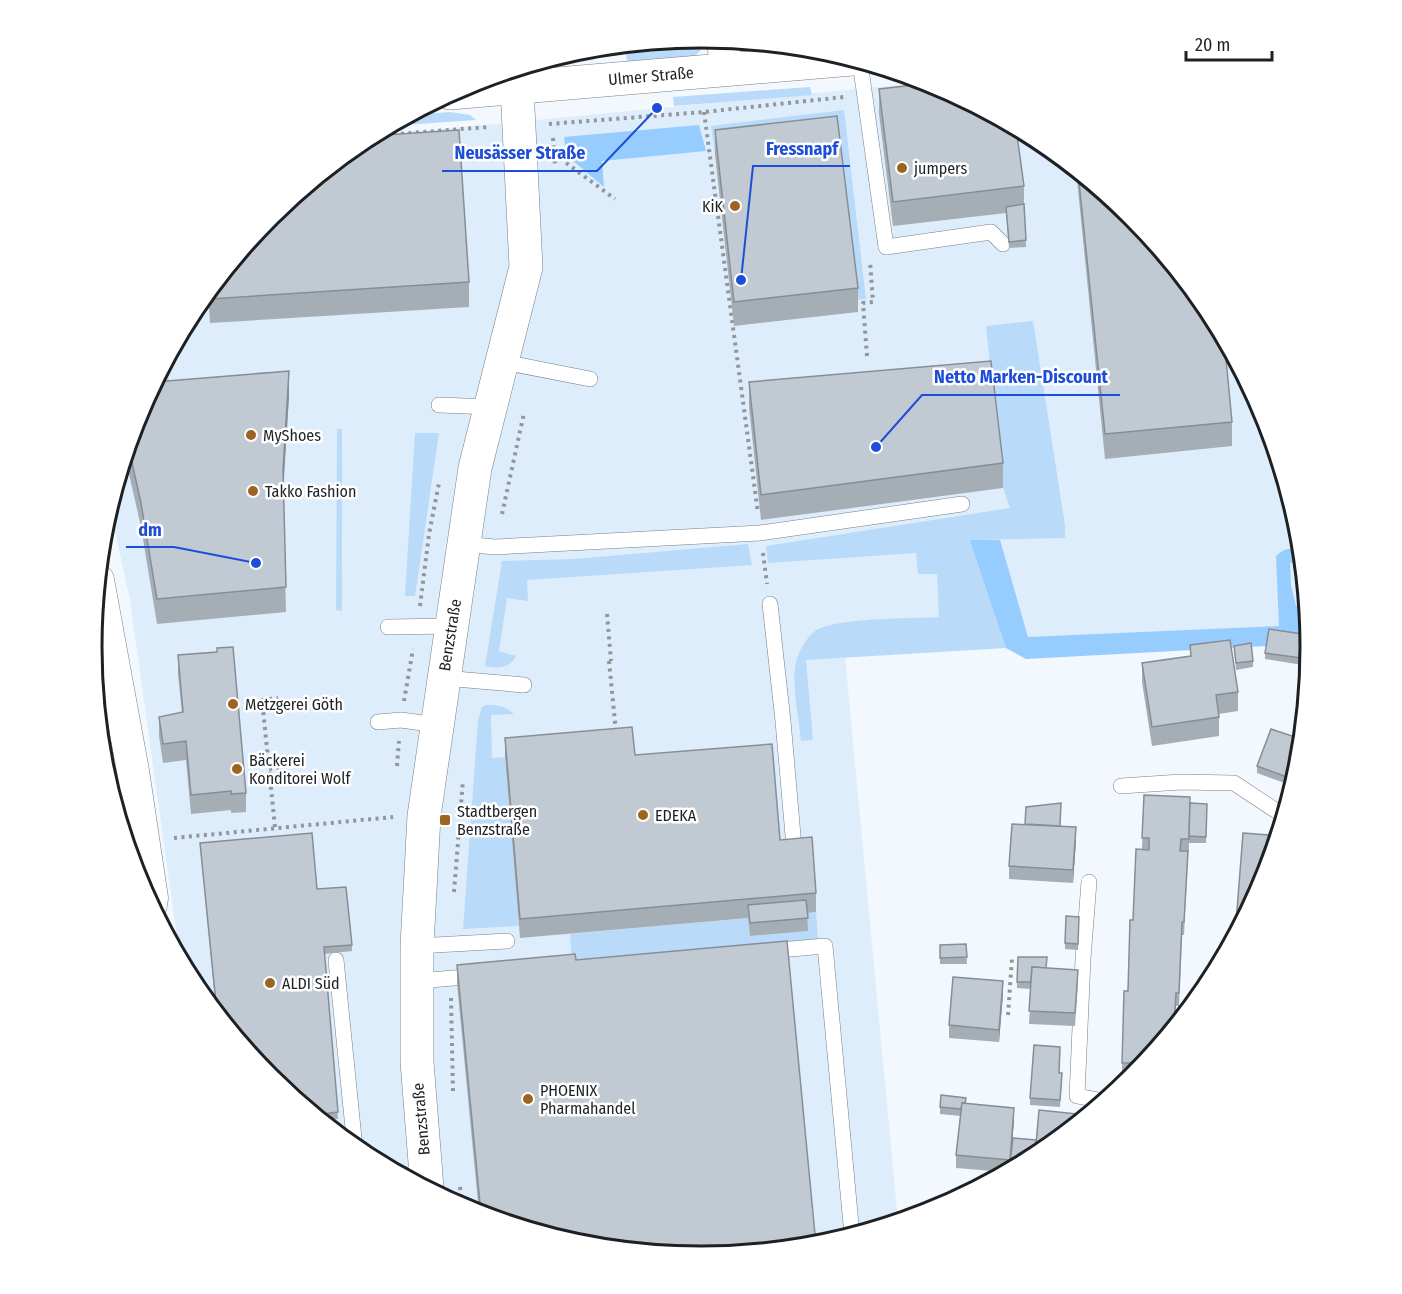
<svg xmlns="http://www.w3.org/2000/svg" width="1402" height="1294" font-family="'Fira Sans Condensed',sans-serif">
<rect width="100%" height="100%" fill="#f2f8fd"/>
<!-- built -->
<path fill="#deedfc" d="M929 82 1040 140 1132 216 1208 309 1264 414 1299 528 1308 623 1301 625 844 646 898 1221 820 1245 701 1256 582 1245 467 1210 362 1154 270 1078 194 985 180 959 130 601 110 507 138 413 194 308 270 216 370 136Z"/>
<!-- green -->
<g fill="#badaf9">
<path d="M742 42H744L790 46C773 48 755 54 742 42Z"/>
<path d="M704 47 695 56 627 63 626 54Z"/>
<path d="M810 87 812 95 674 106 673 97Z"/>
<path d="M844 110 866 299 856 300 715 155 711 126Z"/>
<path d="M450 112 470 115 476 120 389 126 410 115Z"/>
<path d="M1033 321 1065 525V538L971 540 1006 648 806 660 813 740 801 741C799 720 791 682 796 662 798 652 807 637 815 631 836 617 911 619 939 617L937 574H918L916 553 768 563 766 546 1010 508 1003 488 986 326Z"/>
<path d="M167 359 170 396 147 397Z"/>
<path d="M337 429H342V611L336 610Z"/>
<path d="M415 433H439L415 596H405Z"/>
<path d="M748 544 752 565 527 580 528 601 507 598 499 651 516 656C510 668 498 669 485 666L502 561 574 559Z"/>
<path d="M486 705C498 705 505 706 514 714L491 715 492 758 505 757 519 926 463 929 478 720 482 707Z"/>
<path d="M816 912 818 939 572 961 570 934 748 918 750 936 807 931 806 913Z"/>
</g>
<!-- forest -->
<g fill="#96ccfe">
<path d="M699 125 706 151 602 161 604 187 566 155 564 137Z"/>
<path d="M970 540H1000L1028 637 1279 626 1276 556C1283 549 1293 546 1301 552L1299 561 1290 563 1291 585 1296 606 1307 608 1310 642 1267 646 1026 659 1006 648Z"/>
</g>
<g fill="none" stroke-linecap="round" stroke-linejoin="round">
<!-- service casing -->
<g stroke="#767f87" stroke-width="16">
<g id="service">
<path d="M860 62 886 247 991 232 1003 244"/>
<path d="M503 362 590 379"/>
<path d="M439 405 491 407"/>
<path d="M463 544 495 547 760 533 962 504"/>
<path d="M770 604 783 721 794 847"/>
<path d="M388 627 452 626"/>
<path d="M444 678 524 685"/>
<path d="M378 722 401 720 437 725"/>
<path d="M1121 786 1181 782 1234 783 1284 816"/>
<path d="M1089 882 1083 959 1077 1096 1104 1101"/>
<path d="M417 946 507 941"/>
<path d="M768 951 825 946 852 1235"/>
<path d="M336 960 355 1148"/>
<path d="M417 981 478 976"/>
<path d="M403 1175 426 1174"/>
</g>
</g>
<!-- minor casing -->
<g stroke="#767f87" stroke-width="33">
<g id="minor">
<path d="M723 40 726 69"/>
<path d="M98 580 133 771 152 898 151 905"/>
</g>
</g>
<!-- tertiary casing -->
<g stroke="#767f87" stroke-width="34">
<g id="tertiary">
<path d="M450 93 852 59"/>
<path d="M427 1188 417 1062V946L424 816 475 468 526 267 517 88"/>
</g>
</g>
<!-- path -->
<g stroke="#92969a" stroke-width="4" stroke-dasharray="3 4.5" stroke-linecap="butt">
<path d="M704 112 758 513"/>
<path d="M549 124 704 112 844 97"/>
<path d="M371 136 488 127"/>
<path d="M553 138 555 167"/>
<path d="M554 154 615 199"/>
<path d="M867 356 863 303 873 302 870 261"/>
<path d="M502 514 524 413"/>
<path d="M763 553 767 584"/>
<path d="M420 606 429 534 439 483"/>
<path d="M607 614 611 661"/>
<path d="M609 661 616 732"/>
<path d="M404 701 413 649"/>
<path d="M397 766 399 741"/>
<path d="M269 769 285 767"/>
<path d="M275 827 262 700 278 698"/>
<path d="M174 838 393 817"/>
<path d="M454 892 463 780"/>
<path d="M451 998 453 1093"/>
<path d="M1008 1015 1012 958"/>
<path d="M460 1187 462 1207"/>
</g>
<!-- service -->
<use href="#service" stroke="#fff" stroke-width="15"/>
<!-- minor -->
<use href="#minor" stroke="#fff" stroke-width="32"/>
<!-- tertiary -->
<use href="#tertiary" stroke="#fff" stroke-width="33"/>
</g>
<!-- wall -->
<g fill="#a6aeb5">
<path d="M935 84 1037 139 1018 141 1024 186V204L1026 247 1009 248 1006 213 893 226 879 114V89Z"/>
<path d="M715 130 858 288V312L734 326 715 155Z"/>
<path d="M1076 170 1132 216 1232 422V446L1105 459Z"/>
<path d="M270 216 469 282V307L210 323 208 291Z"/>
<path d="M749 382 1003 463V488L761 520 749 407Z"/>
<path d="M289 396 283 487 286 612 157 624 141 527 125 456 138 413Z"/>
<path d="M1190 645 1238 692V711L1219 714V736L1152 746 1142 682V663L1190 656Z"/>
<path d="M1234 646 1253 661V667L1236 670Z"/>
<path d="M1310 647 1309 666 1265 659V653Z"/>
<path d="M178 655 246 793V812L231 813V810L191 814 186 760 163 763 159 736V717L182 713 178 674Z"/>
<path d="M505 738 635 755 780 840 816 893V912L807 913 808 931 750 936 748 918 520 938 505 757Z"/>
<path d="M1257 766H1299L1293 786 1257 773Z"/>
<path d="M1144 795 1190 804H1207L1206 843H1189V841V852H1188L1184 935H1182L1179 1006H1176L1175 1026 1134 1076 1122 1075V1063L1133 920 1142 849Z"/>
<path d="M1060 826 1076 840 1073 883 1009 879V866Z"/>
<path d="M200 843 317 889 352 945V951L324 954 338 1119 322 1120 270 1078 216 1012Z"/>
<path d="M1079 924 1078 950 1065 949V943Z"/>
<path d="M966 944 967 964H940V945Z"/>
<path d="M576 960 582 1245 479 1213 457 984V965Z"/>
<path d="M1046 968 1078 983 1075 1026 1029 1024 1031 989 1017 988V982Z"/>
<path d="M1003 994 999 1042 949 1038V1025Z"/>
<path d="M1059 1073 1062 1080 1060 1107 1030 1105V1098Z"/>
<path d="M966 1103 1014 1121 1011 1151 1039 1154 1010 1169V1164V1170L1005 1172 956 1168V1155L960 1116 940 1114V1107Z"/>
</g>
<!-- shaded-wall -->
<g fill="#878d94">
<path d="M289 371V396L283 494V470Z"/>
<path d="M1076 827V840L1073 883V870Z"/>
<path d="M1003 981V994L999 1042V1030Z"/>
<path d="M1014 1108V1121L1010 1170V1160Z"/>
</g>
<!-- building -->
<g fill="#c1cad3" stroke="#878d94" stroke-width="1.5">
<path d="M932 83 1016 128 1024 186 893 202 879 89Z"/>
<path d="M837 116 858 288 734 302 715 130Z"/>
<path d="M459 130 469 282 210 299V290L270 216 363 140 370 136Z"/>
<path d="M1078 172 1132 216 1208 309 1224 338 1232 422 1105 434Z"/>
<path d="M1024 204 1026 240 1009 242 1006 207Z"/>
<path d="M991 361 1003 463 761 495 749 382Z"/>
<path d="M289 371 283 470 286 587 157 599 141 503 128 445 138 413 155 382Z"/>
<path d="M1269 629 1309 635 1310 647 1309 659 1265 653Z"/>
<path d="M1230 640 1238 692 1216 695 1219 717 1152 727 1142 663 1191 656 1190 645Z"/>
<path d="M1251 643 1253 661 1236 663 1234 646Z"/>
<path d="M233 647 246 793 231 794V791L191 795 186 741 163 744 159 717 183 712 178 655 217 652V648Z"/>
<path d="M632 727 635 755 772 744 780 840 812 837 816 893 520 919 505 738Z"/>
<path d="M1271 729 1301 739 1299 766 1295 780 1257 766Z"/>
<path d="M1144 795 1190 797 1189 839H1181L1180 851H1188L1184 922H1182L1179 993H1176L1174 1026 1144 1063H1122L1124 991H1128L1130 920H1133L1136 849 1149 850V838H1142Z"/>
<path d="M1061 803 1060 826 1025 824 1026 807Z"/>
<path d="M1190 803 1207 804 1206 837 1189 836Z"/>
<path d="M1012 824 1076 827 1073 870 1009 866Z"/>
<path d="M312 833 317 889 346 887 352 945 324 947 338 1112 315 1115 270 1078 217 1013 200 843Z"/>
<path d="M1243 833 1269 835 1264 881 1235 936Z"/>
<path d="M806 900 808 918 750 923 748 905Z"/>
<path d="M1066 916 1079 917 1078 944 1065 943Z"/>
<path d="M787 941 816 1245 701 1256 582 1245 481 1214 457 965 575 954 576 960Z"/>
<path d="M966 944 967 957 940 958V945Z"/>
<path d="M1018 957H1047L1046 968 1032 967 1031 982H1017Z"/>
<path d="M1032 967 1078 970 1075 1013 1029 1011Z"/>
<path d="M953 977 1003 981 999 1030 949 1025Z"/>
<path d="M1034 1045 1060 1047 1059 1073H1062L1060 1100 1030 1098Z"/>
<path d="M941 1095 966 1098 965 1103H962L961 1109 940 1107Z"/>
<path d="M962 1103 1014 1108 1010 1160 956 1155Z"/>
<path d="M1039 1110 1087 1115 1039 1154 1035 1156Z"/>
<path d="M1013 1138 1036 1140 1035 1156 1021 1164 1010 1163Z"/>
</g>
<!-- markers -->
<g fill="#9c6420" stroke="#fff" stroke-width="2">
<circle cx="902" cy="168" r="6"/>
<circle cx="735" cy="206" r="6"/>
<circle cx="251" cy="435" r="6"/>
<circle cx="253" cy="491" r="6"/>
<circle cx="233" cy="704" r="6"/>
<circle cx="237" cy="769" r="6"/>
<circle cx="643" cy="815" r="6"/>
<rect x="439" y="814" width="12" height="12" rx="3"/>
<circle cx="270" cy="983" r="6"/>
<circle cx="528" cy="1099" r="6"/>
</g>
<g text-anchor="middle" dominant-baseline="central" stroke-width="5" stroke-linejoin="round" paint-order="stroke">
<!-- street labels -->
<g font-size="16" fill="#1e2124" stroke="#fff">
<text transform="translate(651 76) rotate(-5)">Ulmer Straße</text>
<text transform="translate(450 635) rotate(-81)">Benzstraße</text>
<text transform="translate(421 1119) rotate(-95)">Benzstraße</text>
</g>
<!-- poi labels -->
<g font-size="16" fill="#1e2124" stroke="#fff" text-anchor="start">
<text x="914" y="168">jumpers</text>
<text x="723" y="206" text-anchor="end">KiK</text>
<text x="263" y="435">MyShoes</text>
<text x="265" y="491">Takko Fashion</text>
<text x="245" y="704">Metzgerei Göth</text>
<text x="249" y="760">Bäckerei<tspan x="249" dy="18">Konditorei Wolf</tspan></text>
<text x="457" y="811">Stadtbergen<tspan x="457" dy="18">Benzstraße</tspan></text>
<text x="655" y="815">EDEKA</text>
<text x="282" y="983">ALDI Süd</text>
<text x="540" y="1090">PHOENIX<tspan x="540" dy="18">Pharmahandel</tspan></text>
</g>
</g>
<!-- crop -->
<path d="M0 0H1402V1294H0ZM102 647a599 599 0 1 1 1198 0a599 599 0 1 1-1198 0Z" fill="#fff" fill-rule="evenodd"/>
<path fill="none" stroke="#1e2124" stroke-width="3" d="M102 647a599 599 0 1 1 1198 0a599 599 0 1 1-1198 0Z"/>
<!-- callouts -->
<path fill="none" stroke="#1d4ed8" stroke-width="2" d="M741 280L753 166H850M657 108L597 171H442M876 447L922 395H1120M256 563L174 547H126"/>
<g fill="#1d4ed8" stroke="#fff" stroke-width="2">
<circle cx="741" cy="280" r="6"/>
<circle cx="657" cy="108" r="6"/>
<circle cx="876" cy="447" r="6"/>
<circle cx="256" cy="563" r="6"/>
</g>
<g font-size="18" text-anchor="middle" font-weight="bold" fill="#1d4ed8" stroke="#fff" stroke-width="5" stroke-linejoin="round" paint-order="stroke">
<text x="802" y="155">Fressnapf</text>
<text x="520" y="159">Neusässer Straße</text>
<text x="1021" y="383">Netto Marken-Discount</text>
<text x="150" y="536">dm</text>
</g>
<!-- scale -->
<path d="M1186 51v9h86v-9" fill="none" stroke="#1e2124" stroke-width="3"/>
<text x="1195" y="51" font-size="18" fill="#1e2124" stroke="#ffffff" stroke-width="4.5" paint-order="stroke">20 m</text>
</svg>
